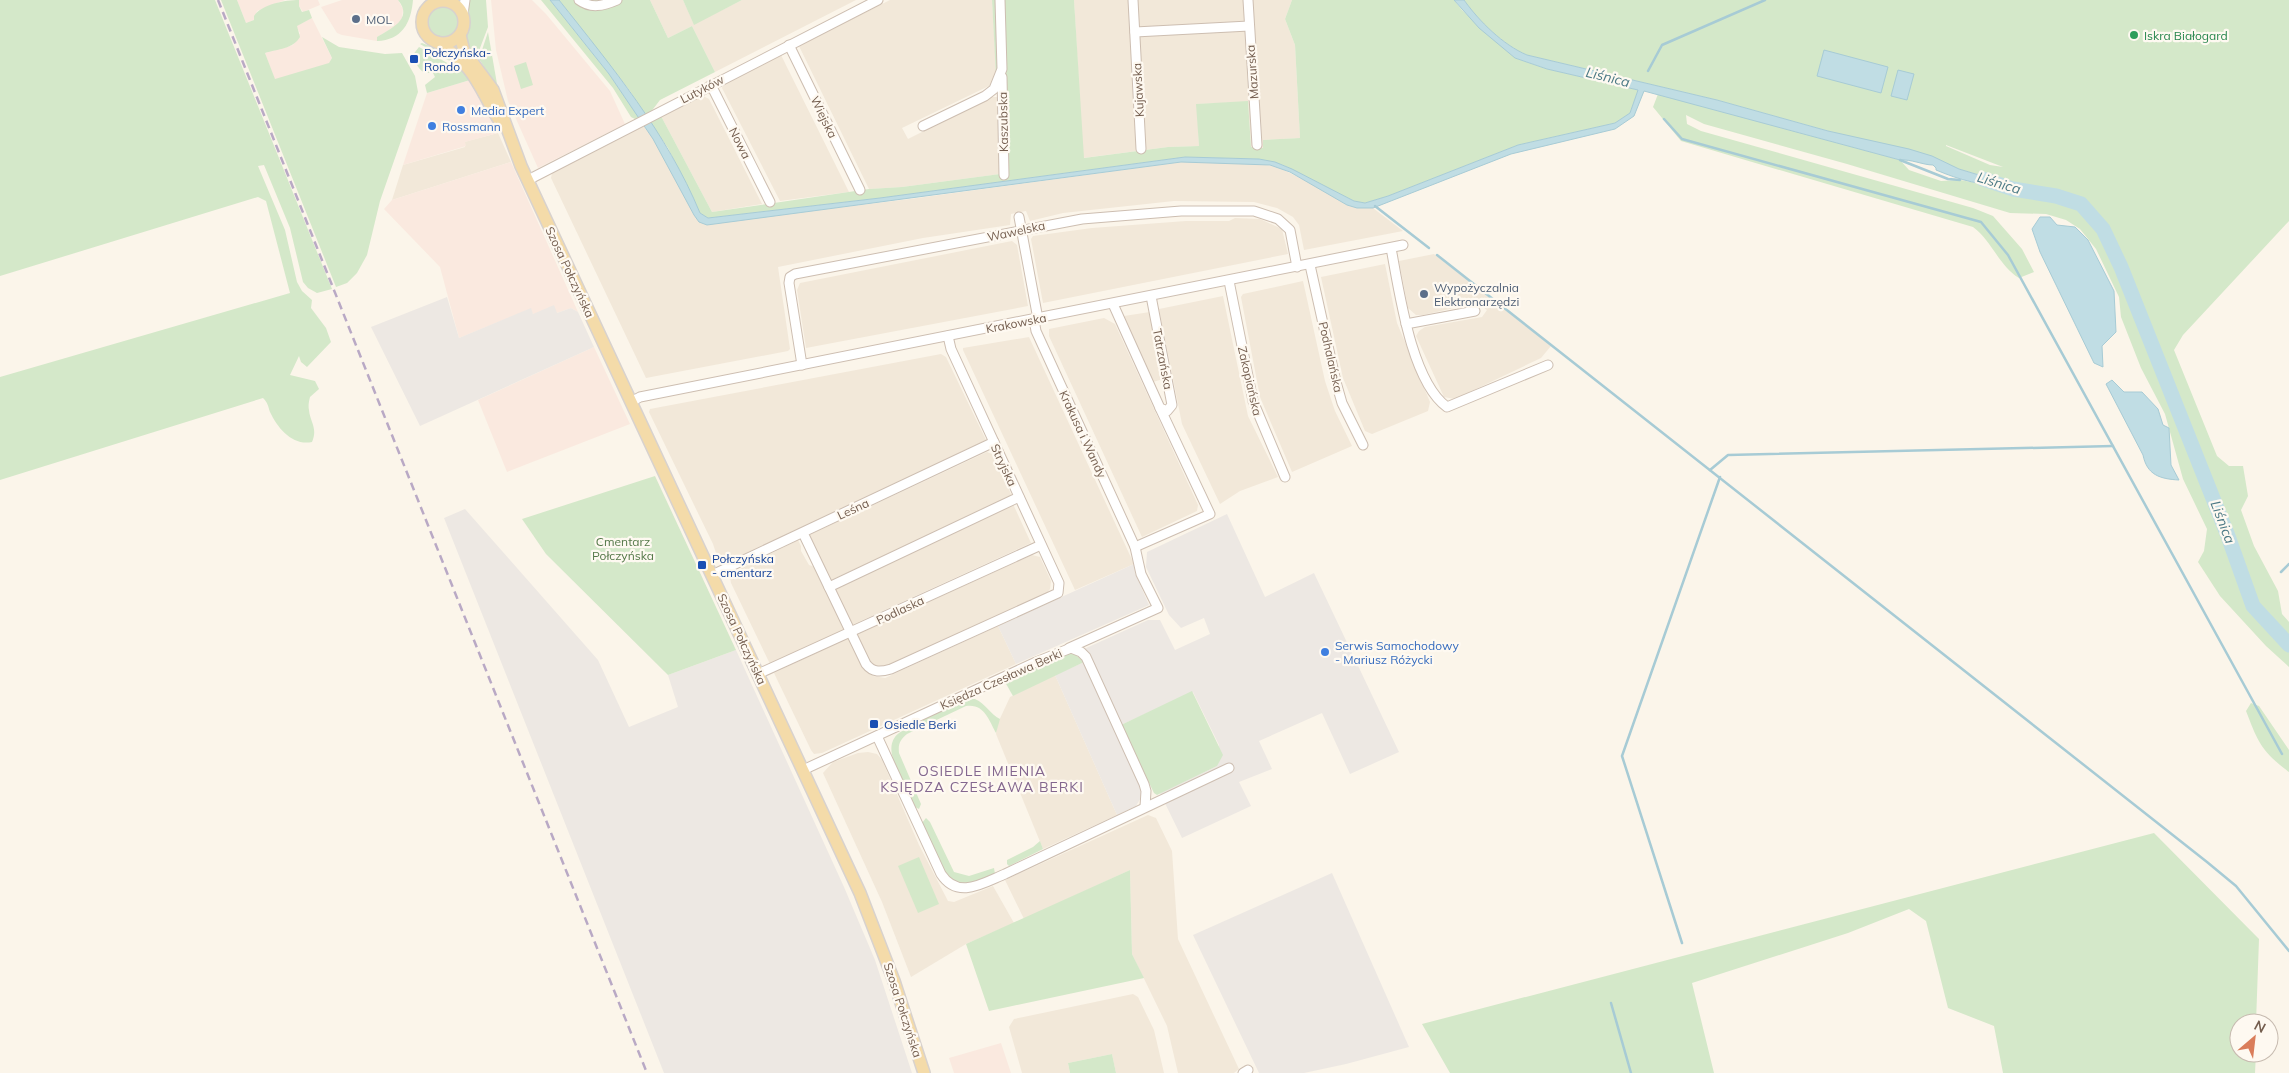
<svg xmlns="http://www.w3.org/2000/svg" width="2289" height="1073" font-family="Mulish,sans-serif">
<rect width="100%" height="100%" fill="#fbf5ea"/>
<!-- residential -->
<g fill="#f2e8d9">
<path d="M650 0H683L694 24 742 0H856L715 72 692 26 668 38Z"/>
<path d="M890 0H992L996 70 993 84 902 128 908 139 992 97H998L1000 174 902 187 869 189 799 46Z"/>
<path d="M1074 0H1292L1285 19 1295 45 1300 138 1263 140 1264 148 1251 147 1248 102 1197 104 1199 146 1168 147 1083 158Z"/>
<path d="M781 55 849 192 780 201 722 88 723 85Z"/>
<path d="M703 96 709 99 762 204 712 212 661 116Z"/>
<path d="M644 126 662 151 694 215 704 224 910 199 1181 162 1255 163 1278 167 1314 185 1347 205 1357 208H1373L1403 231 1304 250 1299 225 1293 217 1277 208 1254 202 1174 201 1063 213 1030 221 1026 211 1011 214 1010 225 923 238 778 267 790 349 788 351 646 378 551 178 552 173Z"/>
<path d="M498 133 511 162 392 200 403 165 465 147 464 142Z"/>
<path d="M1235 218 1260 219 1282 229 1288 254 1043 303 1031 239 1033 236 1092 228 1186 221H1229Z"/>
<path d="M1012 241 1017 245 1028 306 806 348 797 290 800 283Z"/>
<path d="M1434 254 1551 346 1541 358 1455 399 1444 397 1416 336 1419 331 1425 327 1482 317 1487 310 1476 303 1423 315H1416L1408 308 1399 261Z"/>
<path d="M1385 264 1397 323 1430 402 1428 411 1372 434 1365 431 1343 378 1321 277Z"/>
<path d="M1303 281 1325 381 1335 411 1352 446 1292 472 1260 397 1241 297 1243 294Z"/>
<path d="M1223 296 1248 416 1278 477 1240 491 1220 504 1182 424 1159 309Z"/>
<path d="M1150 312 1163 379 1153 382 1124 316Z"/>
<path d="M1104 318 1115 324 1198 505 1197 511 1142 537 1049 336V329Z"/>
<path d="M1029 337 1134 564 1075 590 963 350V348Z"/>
<path d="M941 354 946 357 986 440 724 566 718 559 713 544 649 412 650 409Z"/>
<path d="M987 452 992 454 1011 494 1010 498 831 580 809 535Z"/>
<path d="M1013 504 1031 543 852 625 835 590 837 586Z"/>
<path d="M798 540 801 546V551L809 565 815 567 845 630 770 664 731 583 730 577 732 573Z"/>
<path d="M1032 555 1040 557 1051 581 1050 589 1047 593 882 668 871 665 856 635Z"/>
<path d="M998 626 1016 664 822 753 814 754 811 750 774 673 850 637 866 669 873 676 885 678Z"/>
<path d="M1055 675 1117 815 1043 849 996 734 997 725 1010 697Z"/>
<path d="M868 752 877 754 882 760 919 845 948 901 954 902 993 886 1014 923 966 944 911 977 882 902 823 773 833 762 858 753Z"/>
<path d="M1148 815 1156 818 1172 851 1178 939 1239 1069 1234 1073H1178L1167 1026 1132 954 1130 870 1024 919 1005 880Z"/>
<path d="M1133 994 1138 997 1154 1030 1164 1073H1116L1112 1054 1068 1063 1070 1073H1022L1009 1027 1014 1019Z"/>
</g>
<!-- commercial -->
<g fill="#fae9df">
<path d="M237 0H285L257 11 254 20 246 23Z"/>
<path d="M299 0H318L320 5 303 12 299 6Z"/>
<path d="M342 0H398L403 9 402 18 396 26 377 37V41L342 35 337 33 321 7Z"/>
<path d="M491 0H532L546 14 610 91 625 124 538 168 508 101 496 50Z"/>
<path d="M312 18 332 58 329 64 275 80 265 53 293 45 300 33 296 26Z"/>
<path d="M470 80 477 92H479L498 133 465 142 466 146 403 165 427 93Z"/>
<path d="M511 162 578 312 571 308 557 313 533 314 530 309 459 338 440 267 384 209 392 200Z"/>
<path d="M594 347 630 424 507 472 478 400Z"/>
<path d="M1001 1043 1011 1073H954L949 1058Z"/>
</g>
<!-- industrial -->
<g fill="#ede8e3">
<path d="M447 297 459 338 531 308 533 314 554 305 557 313 571 308 578 312 594 347 420 426 371 327Z"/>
<path d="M465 509 598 660 629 727 678 707 668 675 736 650 844 887 875 960 912 1073H664L444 518Z"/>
<path d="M1227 514 1265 597 1314 573 1399 752 1350 774 1322 713 1259 741 1272 769 1239 782 1251 806 1182 838 1160 793 1217 766 1219 745 1193 692 1121 725 1084 649 1148 620H1160L1175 650 1210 634 1204 618 1181 628 1169 615 1146 567 1147 552Z"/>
<path d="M1134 564 1135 573 1149 605 1016 664 998 626Z"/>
<path d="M1084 662 1143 794 1136 806 1117 815 1055 675Z"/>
<path d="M1332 873 1409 1047 1346 1064 1304 1073H1259L1193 935Z"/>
</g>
<!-- green -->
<g fill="#d4e8c9" fill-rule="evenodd">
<path d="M0 0H215L332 289 317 293 308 288 303 282 290 228 264 165 258 166 285 230 297 282 302 291 312 300 311 308 326 328 331 342 307 367 301 362 299 356 290 375 315 381 319 389 310 397C309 401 308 406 309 410 310 422 318 428 312 442 293 446 278 429 270 412 268 406 268 403 263 398L0 480V377L290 293 266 201 258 197 0 276Z"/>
<path d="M221 0H237L246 23 254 20V16C262 4 285 0 299 0V6L302 12 309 10 312 18 297 26 300 37C293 49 278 49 265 53L275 79 329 63 332 58 322 37 339 47 385 54 402 53 415 76 418 92 380 201 367 255 357 273 347 283 336 287Z"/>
<path d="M398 0H413C411 23 402 40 377 41V37C390 29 414 19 398 0Z"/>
<path d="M469 0H486L488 27 477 56 474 58C462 46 467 39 469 24 470 16 468 8 469 0Z"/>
<path d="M541 0H550L609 74 640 119 637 120 631 117 613 88Z"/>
<path d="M559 0H650L668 38 692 26 715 72 660 100 650 113 645 115 630 91Z"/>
<path d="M683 0H742L694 25Z"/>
<path d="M992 0H997L999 63 996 77Z"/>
<path d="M1002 0H1074L1084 158 1168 147 1199 146 1196 104 1248 101 1251 147 1263 148V140L1300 138 1295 45 1285 19 1292 0H1454L1462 10 1515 58 1547 69 1638 90 1630 113 1615 123 1518 145 1388 196 1365 203 1354 201 1283 165 1259 159 1185 157 880 198 708 218 700 213 668 148 650 122 661 116 712 212 869 189 902 187 1000 174 998 97 1005 95Z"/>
<path d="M1464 0H2289V221L2183 335 2174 350 2217 456 2229 466H2243L2248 496 2241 510 2254 546 2278 591 2282 614 2289 622V667L2266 646 2220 596 2198 562 2204 551 2207 529 2183 479 2165 414 2141 368 2121 317 2119 297 2096 249 2080 229 2066 220 2046 214 2010 213 1847 164 1704 124 1686 115 1687 124 1701 131 1973 208 1993 216 2022 249 2034 272 2019 278C1999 266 1992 241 1973 227L1681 141 1653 107 1658 94 1900 160 1909 170 1941 181 1960 180 1993 186 2007 183 1959 169 1932 157 1828 131 1717 100 1527 55C1503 45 1479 21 1464 0ZM1946 146V145L2003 167 1990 165Z"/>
<circle cx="443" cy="23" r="16"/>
<path d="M488 32 497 84 496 85 479 59Z"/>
<path d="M422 43 440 50 462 68 420 44Z"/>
<path d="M419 47 465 73 470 80 427 93 425 85 435 77 433 73C419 74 419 67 412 56Z"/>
<path d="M526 62 533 85 521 89 514 66Z"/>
<path d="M655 476 736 650 668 675 546 554 522 519Z"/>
<path d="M1069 653 1076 655 1084 662 1013 696 1005 682Z"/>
<path d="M1192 691 1223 755 1217 766 1157 795 1154 793 1121 725Z"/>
<path d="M975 699C986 704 990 714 1000 719L996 733C989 720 984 703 966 706L907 734C900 740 898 744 899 753L921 804 919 809 915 807 893 759C891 751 890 744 895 737 904 726 961 698 975 699Z"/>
<path d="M2251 703 2259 706 2289 750V772C2261 751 2258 742 2246 711Z"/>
<path d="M926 818 930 822 954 872 969 876 994 868 995 874C984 878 973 885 961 884 943 881 929 839 922 823Z"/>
<path d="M2154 833 2259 939 2256 1023H2239V1053H2256L2255 1073H2003L1994 1026 1948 1008 1926 921 1909 909 1848 933 1692 983 1714 1073H1450L1422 1024Z"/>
<path d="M1040 841 1043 849 1009 866 1007 864V860L1033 847Z"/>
<path d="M919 857 939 904 918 913 898 866Z"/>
<path d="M1130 870 1132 954 1144 978 989 1011 966 944Z"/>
<path d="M1112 1054 1116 1073H1070L1068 1063Z"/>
</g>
<!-- water -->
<g fill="#c0dde4" stroke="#a7cbd5">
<path d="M550 0H559C612 67 667 133 700 213L708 218 880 198 1185 157 1259 159 1275 162 1292 169 1354 201 1365 203 1388 196 1518 145 1615 123 1630 113 1638 90 1547 69 1515 58 1479 28 1454 0H1464C1479 21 1503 45 1527 55L1717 100 1828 131 1909 149 1932 156 1959 169 2009 184C1983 187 1960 180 1936 170V168L1933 165C1923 165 1911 159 1900 160L1644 91 1634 116 1615 129 1511 154 1373 208H1357L1347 205 1290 172 1270 165 1181 162 707 225 699 222 694 215 653 139 609 74Z"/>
<path d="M1824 50 1888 67 1881 93 1817 76Z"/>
<path d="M1898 70 1914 74 1907 100 1891 96Z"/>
<path d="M2040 217H2050L2057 225 2075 227 2088 240 2114 291 2116 332 2102 346 2103 367 2094 363 2040 252 2032 229Z"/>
<path d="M2112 380 2124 392H2142L2158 409 2163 425 2169 428 2171 465 2179 480C2160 479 2147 475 2143 455L2106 384Z"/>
</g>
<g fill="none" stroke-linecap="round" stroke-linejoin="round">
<!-- stream -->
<g stroke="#a7cbd5" stroke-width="2.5">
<path d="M1648 71 1662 45 1765 0"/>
<path d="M1664 119 1682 139 1981 222 2008 255 2282 754"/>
<path d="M1900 160 1948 179 1960 180"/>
<path d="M1375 206 1429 248"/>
<path d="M1437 255 2207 862 2236 886 2289 951"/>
<path d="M1710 470 1728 455 2113 446"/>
<path d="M2281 572 2289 564"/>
<path d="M1682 943 1622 756 1720 477"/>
<path d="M1611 1003 1631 1073"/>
</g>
<!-- river -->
<path stroke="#c0dde4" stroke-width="15" d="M1983 179 2013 189 2056 196 2081 204 2103 229 2121 267 2228 536 2253 606 2289 645"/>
<!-- minor casing -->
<g stroke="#cdbeb1" stroke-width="11">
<g id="minor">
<path d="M579 0C591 9 603 6 617 0"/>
<path d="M1133 0 1141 149"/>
<path d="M1248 0 1257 145"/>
<path d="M448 1 449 0"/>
<path d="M463 14 465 0"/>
<path d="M1135 32 1249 26"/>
<path d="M789 45 860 190"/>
<path d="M1002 77 1004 175"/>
<path d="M711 85 770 202"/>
<path d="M923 126 985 96 994 89 1002 69 1000 0"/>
<path d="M528 180 878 0"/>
<path d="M1019 217 1038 319"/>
<path d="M1391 248C1399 290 1411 381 1447 407L1548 365"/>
<path d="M1310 265 1336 382 1342 403 1363 445"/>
<path d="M1229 281 1253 401 1285 477"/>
<path d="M1113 304 1160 408 1167 411 1172 405 1151 296"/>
<path d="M1034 320 1036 331 1135 547 1141 574 1158 608 1069 648"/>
<path d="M1406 324 1475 311"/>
<path d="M802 365 789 283 790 277 795 274 1082 219 1181 211H1254L1278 219 1290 230 1297 267"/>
<path d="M631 402 640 397 1403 245"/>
<path d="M803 533 866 664C873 673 881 672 891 669L1058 593 1059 583 951 349 948 336"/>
<path d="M1135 547 1210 514 1160 408"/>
<path d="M712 575 994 442"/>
<path d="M829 587 1019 497"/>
<path d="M758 674 1041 545"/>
<path d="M877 736 941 874C958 900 983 883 1005 874L1229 768"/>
<path d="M803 770 1036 662 1071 648 1081 652 1086 657 1144 784 1146 791 1145 807"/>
<path d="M1243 1073 1248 1070"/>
</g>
</g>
<!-- major casing -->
<g stroke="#d8d2ce" stroke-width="14">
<g id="major">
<circle cx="443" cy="22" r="21"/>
<path d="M460 35 464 51 493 90 521 166 860 893 894 981 924 1073"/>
<path d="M437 42C476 67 477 84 499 120"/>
</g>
</g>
<!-- minor -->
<use href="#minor" stroke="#fff" stroke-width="9"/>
<!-- major -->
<use href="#major" stroke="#f4dba9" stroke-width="11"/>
<!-- rail -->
<path stroke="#b9a9c5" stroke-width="2.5" stroke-dasharray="8 5" stroke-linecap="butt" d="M218 0 647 1073"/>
</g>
<!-- markers -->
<g fill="#5c6f8a" stroke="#fef9f1" stroke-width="2">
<circle cx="356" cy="19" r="5"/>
<circle cx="1424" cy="294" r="5"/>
</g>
<circle fill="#2e9e5b" stroke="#fef9f1" stroke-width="2" cx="2134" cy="35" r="5"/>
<g fill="#1a4fb4" stroke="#fef9f1" stroke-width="2">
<rect x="409" y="54" width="10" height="10" rx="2.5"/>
<rect x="697" y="560" width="10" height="10" rx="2.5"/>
<rect x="869" y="719" width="10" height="10" rx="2.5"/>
</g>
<g fill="#3f7fe0" stroke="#fef9f1" stroke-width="2">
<circle cx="461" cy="110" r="5"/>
<circle cx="432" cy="126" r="5"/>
<circle cx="1325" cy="652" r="5"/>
</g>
<g text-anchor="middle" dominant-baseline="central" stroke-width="4.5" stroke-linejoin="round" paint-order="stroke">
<!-- service labels -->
<g font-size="12" fill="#4e5e75" stroke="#fef9f1" text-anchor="start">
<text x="366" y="19">MOL</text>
<text x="1434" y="287">Wypożyczalnia<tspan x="1434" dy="14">Elektronarzędzi</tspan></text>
</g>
<!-- leisure labels -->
<g font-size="12" fill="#27864d" stroke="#fef9f1" text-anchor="start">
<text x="2144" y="35">Iskra Białogard</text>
</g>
<!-- transit labels -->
<g font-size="12" fill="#164399" stroke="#fef9f1" text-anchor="start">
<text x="424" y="52">Połczyńska-<tspan x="424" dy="14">Rondo</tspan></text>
<text x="712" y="558">Połczyńska<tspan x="712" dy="14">- cmentarz</tspan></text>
<text x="884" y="724">Osiedle Berki</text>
</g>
<!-- street labels -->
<g font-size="12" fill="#745e4f" stroke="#fef9f1">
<text transform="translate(1252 72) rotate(-94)">Mazurska</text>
<text transform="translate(702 89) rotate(-27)">Lutyków</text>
<text transform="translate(1138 90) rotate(-93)">Kujawska</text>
<text transform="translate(824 117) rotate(64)">Wiejska</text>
<text transform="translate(1003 122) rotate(-91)">Kaszubska</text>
<text transform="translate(740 143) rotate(63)">Nowa</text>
<text transform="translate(1016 231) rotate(-12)">Wawelska</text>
<text transform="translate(570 272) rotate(65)">Szosa Połczyńska</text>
<text transform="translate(1016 323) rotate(-11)">Krakowska</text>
<text transform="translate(1331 357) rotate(77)">Podhalańska</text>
<text transform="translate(1163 359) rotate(79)">Tatrzańska</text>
<text transform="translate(1250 381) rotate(77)">Zakopiańska</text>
<text transform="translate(1083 434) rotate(65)">Krakusa i Wandy</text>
<text transform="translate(1004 465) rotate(65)">Stryjska</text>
<text transform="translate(853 509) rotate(-25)">Leśna</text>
<text transform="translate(900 610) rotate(-25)">Podlaska</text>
<text transform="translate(742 639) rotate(65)">Szosa Połczyńska</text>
<text transform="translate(1001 679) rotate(-24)">Księdza Czesława Berki</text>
<text transform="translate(903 1010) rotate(72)">Szosa Połczyńska</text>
</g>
<!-- shop labels -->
<g font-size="12" fill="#366cbe" stroke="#fef9f1" text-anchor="start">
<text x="471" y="110">Media Expert</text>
<text x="442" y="126">Rossmann</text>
<text x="1335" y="645">Serwis Samochodowy<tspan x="1335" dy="14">- Mariusz Różycki</tspan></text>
</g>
<!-- park labels -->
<g font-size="12" fill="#547848" stroke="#fef9f1">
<text x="623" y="541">Cmentarz<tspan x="623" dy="14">Połczyńska</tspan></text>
</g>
<!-- water labels -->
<g font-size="14" font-style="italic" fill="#4b7985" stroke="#fef9f1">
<text transform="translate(1608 77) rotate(14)">Liśnica</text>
<text transform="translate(1999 183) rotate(17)">Liśnica</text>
<text transform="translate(2223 522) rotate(69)">Liśnica</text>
</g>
<!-- neighbourhood labels -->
<g font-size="14" letter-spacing="1" fill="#84678f" stroke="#fef9f1">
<text x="982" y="771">OSIEDLE IMIENIA<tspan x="982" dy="16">KSIĘDZA CZESŁAWA BERKI</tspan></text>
</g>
</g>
<!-- north arrow -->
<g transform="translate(2254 1038) rotate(28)"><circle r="24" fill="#fef9f1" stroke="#c7bbb0"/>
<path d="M0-4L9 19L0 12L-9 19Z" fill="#da7d5a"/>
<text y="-8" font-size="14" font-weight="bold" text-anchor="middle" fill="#745e4f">N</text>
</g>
</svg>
